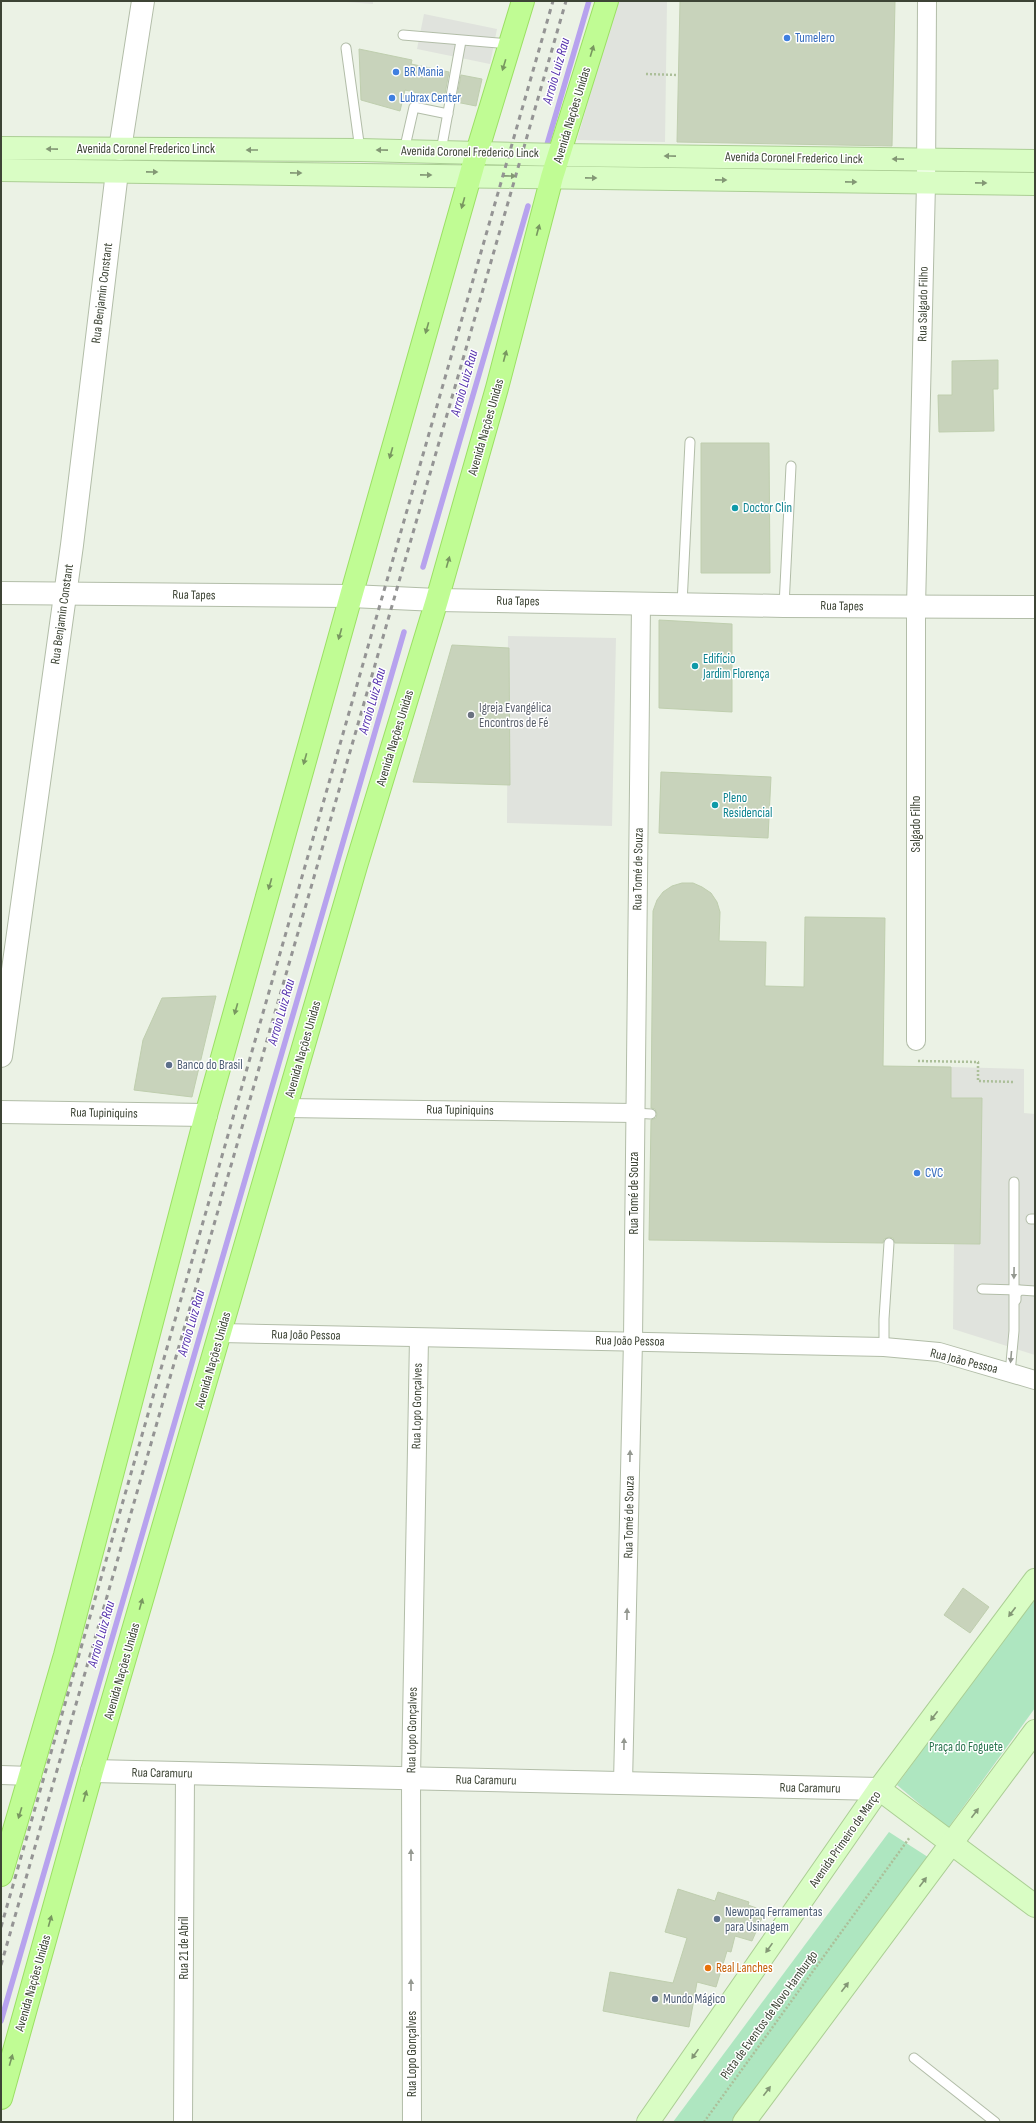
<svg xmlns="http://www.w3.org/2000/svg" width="1036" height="2123" font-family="'Sofia Sans Condensed',sans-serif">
<rect width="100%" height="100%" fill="#ebf2e5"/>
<!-- green -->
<g fill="#aee6c0">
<path d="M1035 1594V1708L948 1828 897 1785Z"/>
<path d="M889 1832 931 1859 734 2122H673Z"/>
</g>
<!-- parking -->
<g fill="#e0e3dd">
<path d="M334 1H373V4Z"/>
<path d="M617 1H667L665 142 577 140Z"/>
<path d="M424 14 497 29 490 64 417 49Z"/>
<path d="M508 636 616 638 612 826 507 823Z"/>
<path d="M951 1067 1024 1069V1113L1035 1114V1355L953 1329 954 1244H980L982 1098H951Z"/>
</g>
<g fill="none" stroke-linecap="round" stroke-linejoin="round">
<!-- stream -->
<g stroke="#b7a2ee" stroke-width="5.5">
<path d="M546 148 589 1"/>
<path d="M423 567 528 206"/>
<path d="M1 2021 404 632"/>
</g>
</g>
<!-- building -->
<g fill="#c8d3bb" stroke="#bfceae">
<path d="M680 1H895L892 146 677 142Z"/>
<path d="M359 49 412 60 411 64 449 72 444 99 405 90 400 111 361 100Z"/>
<path d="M461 75 482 79 476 106 456 102Z"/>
<path d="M998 360V389H993L994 431 939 432 938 395H952V361Z"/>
<path d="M701 443H769L770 573H701Z"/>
<path d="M659 620 732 624V712L659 708Z"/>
<path d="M452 645 509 648 510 785 413 782Z"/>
<path d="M661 772 771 777 768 838 659 833Z"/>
<path d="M682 883H693L702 887 711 893 717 902 720 912 719 941 766 942 765 986 804 987 805 917 885 918 883 1066 951 1067V1098H982L980 1244 895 1243 893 1238 889 1237 884 1239 883 1243 649 1240 651 1120 656 1118 657 1114 655 1109 651 1108 653 911 657 900 663 892 672 886Z"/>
<path d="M216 996 192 1097 134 1090 143 1040 162 998Z"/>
<path d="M963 1588 989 1607 970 1633 944 1615Z"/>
<path d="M678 1889 715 1901 718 1892 749 1902 748 1905 765 1911 752 1941 735 1936 731 1952 727 1951 716 1987 697 1982 689 2027 603 2011 610 1972 673 1983 687 1938 665 1932Z"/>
</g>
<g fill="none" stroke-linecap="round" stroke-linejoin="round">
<!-- service casing -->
<g stroke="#b2bda8" stroke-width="11">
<g id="service">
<path d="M403 35 510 44"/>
<path d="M346 48 360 150"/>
<path d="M404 151 414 107 448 114"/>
<path d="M441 151 461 41"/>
<path d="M682 604 690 442"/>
<path d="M784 606 791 466"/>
<path d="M634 1113 651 1114"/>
<path d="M1031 1219H1035"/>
<path d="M982 1289 1019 1290"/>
<path d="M1016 1300V1294L1020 1290 1035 1291"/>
<path d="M884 1347V1319L889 1243"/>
<path d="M1010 1373 1014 1331V1182"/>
<path d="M914 2058 995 2122"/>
</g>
</g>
<!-- minor casing -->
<g stroke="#b2bda8" stroke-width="20">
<g id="minor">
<path d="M916 1041V607L926 183 927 1"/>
<path d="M286 1108 634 1113"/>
<path d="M221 1333 884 1347 939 1352 1035 1380"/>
<path d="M1 1775 32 1776"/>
<path d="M623 1783 633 1340 641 603"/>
<path d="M183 2122 185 1773"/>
<path d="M412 2122 411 1778 419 1338"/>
</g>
</g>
<!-- tertiary casing -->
<g stroke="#b2bda8" stroke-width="24">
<g id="tertiary">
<path d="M120 149 143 1"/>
<path d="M1 593 351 596 437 600 784 606 1035 607"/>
<path d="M1 1056 72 545 117 172"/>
<path d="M1 1112 206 1115"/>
<path d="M92 1771 879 1789"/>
</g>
</g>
<!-- secondary casing -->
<g stroke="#abce94" stroke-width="24">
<g id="secondary">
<path d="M1 148 360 150 560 155 1035 161"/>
<path d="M1 170 1035 184"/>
<path d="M879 1789 1035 1906"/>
<path d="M648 2122 879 1789 1035 1580"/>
<path d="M744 2122 1035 1731"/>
</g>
</g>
<!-- primary casing -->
<g stroke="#9be064" stroke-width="24">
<g id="primary">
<path d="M1 1875 65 1655 206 1115 351 596 477 152 523 1"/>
<path d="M1 2098 92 1771 356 866 437 600 497 388 552 177 607 1"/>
</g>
</g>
<!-- path -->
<g stroke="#acbf99" stroke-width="2.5" stroke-dasharray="2 2" stroke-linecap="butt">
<path d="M646 74 678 75"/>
<path d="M918 1061 978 1062V1081L1015 1082"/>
<path d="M704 2122 910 1837"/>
</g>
<!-- service -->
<use href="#service" stroke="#fff" stroke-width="9"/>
<!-- minor -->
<use href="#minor" stroke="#fff" stroke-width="18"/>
<!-- tertiary -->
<use href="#tertiary" stroke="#fff" stroke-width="22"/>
<!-- secondary -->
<use href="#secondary" stroke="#d9fdc4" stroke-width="22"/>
<!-- primary -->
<use href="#primary" stroke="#c0fc94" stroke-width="22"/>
<!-- rail -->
<g stroke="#949494" stroke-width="3" stroke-dasharray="5 5" stroke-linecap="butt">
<path d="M1 1927 553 1"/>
<path d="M1 1965 566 1"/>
</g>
</g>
<!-- one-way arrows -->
<defs><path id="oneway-solid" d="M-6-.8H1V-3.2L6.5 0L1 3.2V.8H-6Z"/></defs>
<g fill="#789760">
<use href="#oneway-solid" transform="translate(592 51) rotate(-73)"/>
<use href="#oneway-solid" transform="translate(504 65) rotate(107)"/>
<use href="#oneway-solid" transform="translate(463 203) rotate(106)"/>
<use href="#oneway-solid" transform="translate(538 230) rotate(-75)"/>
<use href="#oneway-solid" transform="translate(427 328) rotate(106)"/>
<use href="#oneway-solid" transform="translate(505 356) rotate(-75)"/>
<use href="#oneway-solid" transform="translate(391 453) rotate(106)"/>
<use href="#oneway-solid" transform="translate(448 562) rotate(-74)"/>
<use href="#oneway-solid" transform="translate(340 634) rotate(106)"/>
<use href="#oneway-solid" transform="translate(305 759) rotate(106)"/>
<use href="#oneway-solid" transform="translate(270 884) rotate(106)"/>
<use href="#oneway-solid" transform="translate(236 1009) rotate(106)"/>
<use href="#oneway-solid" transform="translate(141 1604) rotate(-74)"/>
<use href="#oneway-solid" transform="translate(85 1796) rotate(-74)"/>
<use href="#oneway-solid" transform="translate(20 1813) rotate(107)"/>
<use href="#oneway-solid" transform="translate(50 1921) rotate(-74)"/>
<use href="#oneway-solid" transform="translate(11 2060) rotate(-74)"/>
</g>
<g fill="#839775">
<use href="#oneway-solid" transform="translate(52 149) rotate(-179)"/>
<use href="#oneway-solid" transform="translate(252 150) rotate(-180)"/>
<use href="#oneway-solid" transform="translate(382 150) rotate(-179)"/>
<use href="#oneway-solid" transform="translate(670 156) rotate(-179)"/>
<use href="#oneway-solid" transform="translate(898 159) rotate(-179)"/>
<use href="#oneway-solid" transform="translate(152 172) rotate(1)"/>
<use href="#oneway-solid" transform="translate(296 173) rotate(1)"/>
<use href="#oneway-solid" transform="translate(426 175) rotate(1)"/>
<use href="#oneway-solid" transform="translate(510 176) rotate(1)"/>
<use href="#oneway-solid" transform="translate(591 178) rotate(1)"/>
<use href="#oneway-solid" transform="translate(721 180) rotate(1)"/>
<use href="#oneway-solid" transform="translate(851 182) rotate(1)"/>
<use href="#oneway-solid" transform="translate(981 183) rotate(1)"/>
<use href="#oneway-solid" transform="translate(1012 1612) rotate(127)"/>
<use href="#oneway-solid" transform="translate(934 1716) rotate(127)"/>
<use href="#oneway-solid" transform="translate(975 1813) rotate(-53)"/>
<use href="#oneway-solid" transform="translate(923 1882) rotate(-53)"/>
<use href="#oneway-solid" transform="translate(769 1948) rotate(125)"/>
<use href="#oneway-solid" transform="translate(845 1987) rotate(-53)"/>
<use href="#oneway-solid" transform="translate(695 2054) rotate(125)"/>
<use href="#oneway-solid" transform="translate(767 2091) rotate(-53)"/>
</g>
<g fill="#949890">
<use href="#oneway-solid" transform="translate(1014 1273) rotate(91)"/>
<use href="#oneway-solid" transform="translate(1011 1357) rotate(95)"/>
<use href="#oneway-solid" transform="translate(630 1456) rotate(-89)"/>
<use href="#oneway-solid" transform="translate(627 1614) rotate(-89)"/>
<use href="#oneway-solid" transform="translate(624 1744) rotate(-89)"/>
<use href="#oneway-solid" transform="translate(411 1855) rotate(-90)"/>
<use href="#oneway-solid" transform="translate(411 1985) rotate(-90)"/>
</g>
<!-- markers -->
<g fill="#3f7fe0" stroke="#fff" stroke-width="1.5">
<circle cx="787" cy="38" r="4"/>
<circle cx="396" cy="72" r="4"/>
<circle cx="392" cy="98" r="4"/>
<circle cx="917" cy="1173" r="4"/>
</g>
<g fill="#0f9aa8" stroke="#fff" stroke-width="1.5">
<circle cx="735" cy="508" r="4"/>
<circle cx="695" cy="666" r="4"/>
<circle cx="715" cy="805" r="4"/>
</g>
<circle fill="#6b7280" stroke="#fff" stroke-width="1.5" cx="471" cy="715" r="4"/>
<g fill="#5c6f8a" stroke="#fff" stroke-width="1.5">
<circle cx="169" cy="1065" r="4"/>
<circle cx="717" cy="1919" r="4"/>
<circle cx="655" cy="1999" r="4"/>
</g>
<circle fill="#e8710a" stroke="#fff" stroke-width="1.5" cx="708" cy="1968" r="4"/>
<g text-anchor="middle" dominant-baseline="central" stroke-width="3" stroke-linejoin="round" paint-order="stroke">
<!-- shop labels -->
<g font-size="13" fill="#366cbe" stroke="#fff" text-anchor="start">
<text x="795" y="38">Tumelero</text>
<text x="404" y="72">BR Mania</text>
<text x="400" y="98">Lubrax Center</text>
<text x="925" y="1173">CVC</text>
</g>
<!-- street labels -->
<g font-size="13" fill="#3d4435" stroke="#fff">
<text transform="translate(572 115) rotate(-73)">Avenida Nações Unidas</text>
<text x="146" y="149">Avenida Coronel Frederico Linck</text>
<text transform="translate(470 152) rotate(1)">Avenida Coronel Frederico Linck</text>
<text transform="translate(794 158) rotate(1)">Avenida Coronel Frederico Linck</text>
<text transform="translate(102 293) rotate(-83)">Rua Benjamin Constant</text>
<text transform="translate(923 304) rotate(-89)">Rua Salgado Filho</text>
<text transform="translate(486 427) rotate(-74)">Avenida Nações Unidas</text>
<text transform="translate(194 595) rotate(1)">Rua Tapes</text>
<text transform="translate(518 601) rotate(1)">Rua Tapes</text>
<text transform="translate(842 606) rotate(1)">Rua Tapes</text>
<text transform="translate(62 614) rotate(-82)">Rua Benjamin Constant</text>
<text transform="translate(395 738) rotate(-73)">Avenida Nações Unidas</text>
<text transform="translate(916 824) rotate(-90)">Salgado Filho</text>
<text transform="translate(638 869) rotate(-89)">Rua Tomé de Souza</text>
<text transform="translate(303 1049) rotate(-74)">Avenida Nações Unidas</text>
<text transform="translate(460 1110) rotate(1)">Rua Tupiniquins</text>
<text transform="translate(104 1113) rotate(1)">Rua Tupiniquins</text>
<text transform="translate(634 1193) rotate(-90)">Rua Tomé de Souza</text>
<text transform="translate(306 1335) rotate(1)">Rua João Pessoa</text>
<text transform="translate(630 1341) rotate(1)">Rua João Pessoa</text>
<text transform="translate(213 1360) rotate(-74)">Avenida Nações Unidas</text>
<text transform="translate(964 1361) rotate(14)">Rua João Pessoa</text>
<text transform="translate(417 1406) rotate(-89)">Rua Lopo Gonçalves</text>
<text transform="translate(629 1517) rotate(-89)">Rua Tomé de Souza</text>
<text transform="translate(122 1671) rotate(-74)">Avenida Nações Unidas</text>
<text transform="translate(412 1730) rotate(-89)">Rua Lopo Gonçalves</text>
<text transform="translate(162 1773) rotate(1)">Rua Caramuru</text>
<text transform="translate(486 1780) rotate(1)">Rua Caramuru</text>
<text transform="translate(810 1788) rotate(1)">Rua Caramuru</text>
<text transform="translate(845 1839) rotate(-55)">Avenida Primeiro de Março</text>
<text transform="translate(184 1948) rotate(-90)">Rua 21 de Abril</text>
<text transform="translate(33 1983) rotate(-74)">Avenida Nações Unidas</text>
<text transform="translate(769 2015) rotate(-54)">Pista de Eventos de Novo Hamburgo</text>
<text transform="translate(412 2054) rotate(-90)">Rua Lopo Gonçalves</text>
</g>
<!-- culture labels -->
<g font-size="13" fill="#0d838f" stroke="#fff" text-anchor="start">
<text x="743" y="508">Doctor Clin</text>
<text x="703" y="659">Edifício<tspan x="703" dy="15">Jardim Florença</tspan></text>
<text x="723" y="798">Pleno<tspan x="723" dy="15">Residencial</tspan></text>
</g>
<!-- worship labels -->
<g font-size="13" fill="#5b616d" stroke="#fff" text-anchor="start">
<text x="479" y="708">Igreja Evangélica<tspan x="479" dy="15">Encontros de Fé</tspan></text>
</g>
<!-- service labels -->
<g font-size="13" fill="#4e5e75" stroke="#fff" text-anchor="start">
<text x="177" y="1065">Banco do Brasil</text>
<text x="725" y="1912">Newopaq Ferramentas<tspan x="725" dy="15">para Usinagem</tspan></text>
<text x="663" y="1999">Mundo Mágico</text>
</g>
<!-- park labels -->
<g font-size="13" fill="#2a744e" stroke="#fff">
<text x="966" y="1747">Praça do Foguete</text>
</g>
<!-- food labels -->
<g font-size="13" fill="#c56008" stroke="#fff" text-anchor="start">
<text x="716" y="1968">Real Lanches</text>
</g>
<!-- water labels -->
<g font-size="14" font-style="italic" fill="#5431ad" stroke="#fff">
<text transform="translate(556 71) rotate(-74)">Arroio Luiz Rau</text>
<text transform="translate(464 383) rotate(-74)">Arroio Luiz Rau</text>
<text transform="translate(372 701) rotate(-74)">Arroio Luiz Rau</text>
<text transform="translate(281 1012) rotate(-74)">Arroio Luiz Rau</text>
<text transform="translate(191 1323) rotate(-74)">Arroio Luiz Rau</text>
<text transform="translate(101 1634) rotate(-74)">Arroio Luiz Rau</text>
</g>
</g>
<!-- border -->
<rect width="1036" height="2123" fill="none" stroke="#3d4435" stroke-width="4"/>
</svg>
